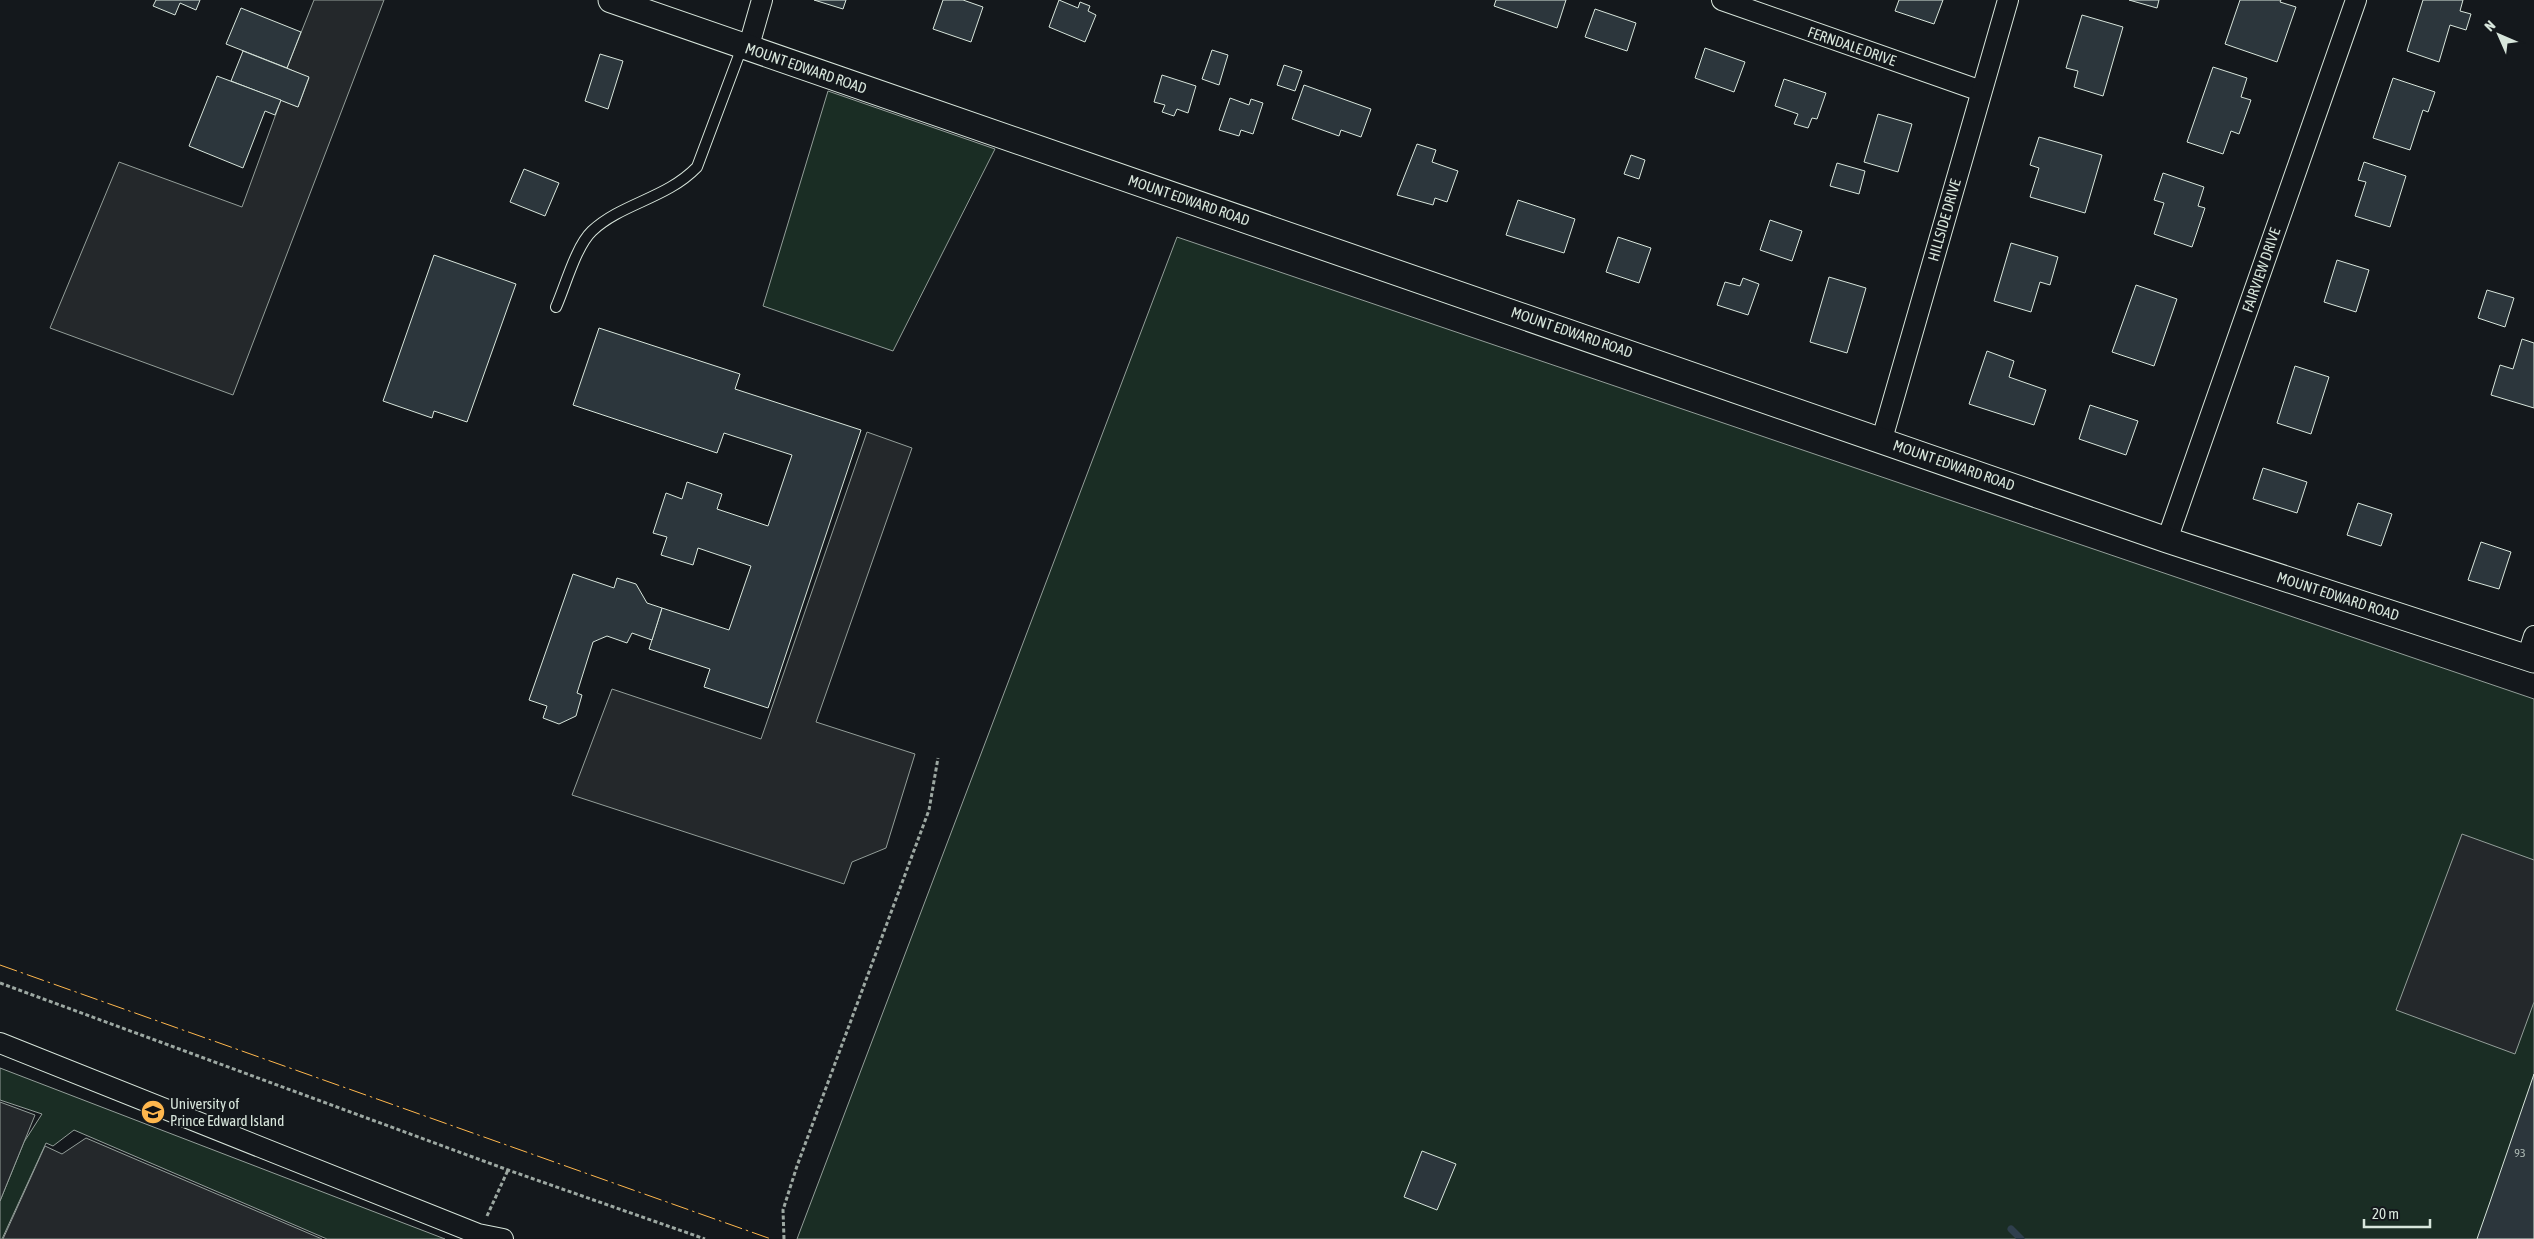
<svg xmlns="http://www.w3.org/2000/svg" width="2534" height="1239" font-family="'Asap Condensed',sans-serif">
<rect width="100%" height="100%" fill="#14181c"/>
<!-- green -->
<g fill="#1a2d24" stroke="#939e99">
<path d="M828 91 995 149 893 351 763 306Z"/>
<path d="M1177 237 2534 699V1239H797Z"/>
<path d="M0 1068 445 1239H327L74 1130 53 1146 46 1143 2 1239H0V1201L24 1142 42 1114 0 1100Z"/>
</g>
<!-- parking -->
<g fill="#24282b" stroke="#939e99">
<path d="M314 0H384L233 395 50 328 119 162 242 207 281 100 298 107 309 78 287 68Z"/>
<path d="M867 432 912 448 816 722 915 754 886 848 852 862 844 884 572 795 612 689 761 739Z"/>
<path d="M2462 834 2534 860V1002L2515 1054 2396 1010Z"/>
<path d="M0 1102 35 1115 0 1201Z"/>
<path d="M86 1138 322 1239H3L45 1146 62 1154Z"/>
</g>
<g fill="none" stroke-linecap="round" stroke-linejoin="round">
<!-- stream -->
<path stroke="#2f3f4d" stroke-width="7" d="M2011 1229 2021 1239"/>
</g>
<!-- building -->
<g fill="#2c363c" stroke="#d8e6dc">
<path d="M156 0H200L196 10 180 3 175 15 153 6Z"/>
<path d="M814 0H846L843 9Z"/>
<path d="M943 0H963L983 7 971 42 933 29Z"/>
<path d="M1059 0 1078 8 1080 2 1090 6 1088 11 1096 15 1085 42 1049 27Z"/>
<path d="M1496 0H1566L1557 28 1494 6Z"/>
<path d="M1899 0H1943L1934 24 1895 11Z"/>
<path d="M2129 0H2159L2157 8Z"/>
<path d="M2240 0H2281L2280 2 2296 7 2277 62 2225 44Z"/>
<path d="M2423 0H2463L2460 11 2471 14 2466 30 2450 25 2439 62 2407 51Z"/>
<path d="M241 8 301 32 287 68 226 44Z"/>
<path d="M1595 9 1636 23 1627 51 1585 37Z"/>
<path d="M2082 15 2123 27 2103 96 2074 87 2078 71 2066 68Z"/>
<path d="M1705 48 1745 62 1734 92 1695 78Z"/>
<path d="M1212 50 1228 55 1219 85 1202 79Z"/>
<path d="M243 51 309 77 298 107 231 81Z"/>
<path d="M600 54 623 61 608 109 585 101Z"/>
<path d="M1284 65 1302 71 1295 91 1277 85Z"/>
<path d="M2213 67 2247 78 2241 97 2251 100 2239 134 2231 131 2223 154 2187 142Z"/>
<path d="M1162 75 1196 86 1188 113 1177 109 1174 116 1162 112 1165 105 1154 102Z"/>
<path d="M217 76 281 100 275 115 265 111 243 168 189 146Z"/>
<path d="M2393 78 2435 92 2428 112 2423 110 2410 150 2373 138Z"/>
<path d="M1784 79 1826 93 1817 119 1812 118 1808 128 1794 124 1798 114 1775 106Z"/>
<path d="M1304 85 1371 109 1361 137 1341 130 1339 136 1292 119Z"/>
<path d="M1230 98 1249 105 1251 99 1263 103 1253 134 1241 130 1239 136 1219 130Z"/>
<path d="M1878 114 1912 124 1898 172 1864 162Z"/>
<path d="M2039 137 2102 155 2085 213 2030 197 2039 168 2030 165Z"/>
<path d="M1417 144 1436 150 1432 162 1458 171 1447 202 1435 198 1433 205 1397 195Z"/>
<path d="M1631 155 1645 160 1639 179 1624 174Z"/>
<path d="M2364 162 2406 176 2390 227 2355 216 2366 182 2358 180Z"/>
<path d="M1837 163 1865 171 1859 194 1830 186Z"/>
<path d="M524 169 559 183 545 216 510 202Z"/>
<path d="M2163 173 2204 187 2198 206 2205 208 2192 247 2154 234 2164 203 2154 200Z"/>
<path d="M1518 200 1575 219 1564 253 1506 235Z"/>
<path d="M1770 220 1802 231 1792 261 1760 250Z"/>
<path d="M1618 237 1651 248 1639 283 1606 272Z"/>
<path d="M2011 243 2058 257 2050 285 2040 282 2031 312 1994 301Z"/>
<path d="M434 255 516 284 467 422 434 411 432 418 383 401Z"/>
<path d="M2337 260 2369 270 2356 312 2324 302Z"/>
<path d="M1829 277 1866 288 1847 353 1810 342Z"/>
<path d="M1743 278 1759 284 1748 315 1717 305 1725 282 1740 286Z"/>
<path d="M2136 285 2177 299 2154 366 2112 352Z"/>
<path d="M2487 290 2514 298 2505 327 2478 318Z"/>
<path d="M599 328 740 374 735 389 861 430 768 708 704 687 710 669 649 649 662 608 729 630 751 566 698 548 693 565 661 555 667 537 653 533 666 493 682 499 687 482 722 494 717 509 768 526 792 455 724 433 717 453 573 405Z"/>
<path d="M2522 339 2534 343V408L2491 395 2500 365 2513 369Z"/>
<path d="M1987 351 2014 361 2009 377 2046 390 2034 425 1969 404Z"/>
<path d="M2295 366 2329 377 2311 434 2277 423Z"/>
<path d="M2090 405 2138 421 2126 455 2079 439Z"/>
<path d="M2263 468 2307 482 2297 513 2253 499Z"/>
<path d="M2358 503 2392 514 2381 546 2347 535Z"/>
<path d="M2481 542 2511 552 2499 589 2468 580Z"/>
<path d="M573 574 614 588 617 578 636 584 647 603 662 608 652 640 632 633 627 643 607 636 593 642 577 693 582 695 576 716 559 724 543 718 547 706 529 700Z"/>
<path d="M2534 1074V1239H2477L2490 1202Z"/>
<path d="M1422 1151 1456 1164 1437 1210 1404 1197Z"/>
</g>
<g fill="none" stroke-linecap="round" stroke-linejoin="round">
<!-- service casing -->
<g stroke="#d8e6dc" stroke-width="12">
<path id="service" d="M556 307C565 287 576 246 592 231 622 203 666 199 697 167L742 47"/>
</g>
<!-- minor casing -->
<g stroke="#d8e6dc" stroke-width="22">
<g id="minor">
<path d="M1722 0 1981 91"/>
<path d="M748 49 762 0"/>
<path d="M1882 439 2008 0"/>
<path d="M2167 540 2356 0"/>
<path d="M2527 658 2534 636"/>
<path d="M0 1043 478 1234 503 1239"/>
</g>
</g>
<!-- tertiary casing -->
<g stroke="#d8e6dc" stroke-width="27">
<path id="tertiary" d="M611 0 2167 540 2534 660"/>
</g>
<!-- path -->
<g stroke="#9da8a2" stroke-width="3" stroke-dasharray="4 2.5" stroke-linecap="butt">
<path d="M0 983 508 1170 705 1239"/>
<path d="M487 1216 508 1170"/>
<path d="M784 1239 783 1210 797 1166 929 810 938 758"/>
</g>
<!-- service -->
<use href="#service" stroke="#14181c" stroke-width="10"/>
<!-- minor -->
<use href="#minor" stroke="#14181c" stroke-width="20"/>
<!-- tertiary -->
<use href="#tertiary" stroke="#14181c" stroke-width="25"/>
<!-- power -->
<path stroke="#ffb74d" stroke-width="1" stroke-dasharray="18 4 2.5 4" stroke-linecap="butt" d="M0 965 771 1239"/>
</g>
<!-- icons -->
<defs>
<g id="university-disc" transform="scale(1.25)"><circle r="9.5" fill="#ffb74d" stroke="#14181c"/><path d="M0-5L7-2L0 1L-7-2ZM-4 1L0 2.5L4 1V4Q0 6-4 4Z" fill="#111"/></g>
</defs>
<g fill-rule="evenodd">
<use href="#university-disc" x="153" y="1112"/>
</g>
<g text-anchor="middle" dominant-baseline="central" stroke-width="4" stroke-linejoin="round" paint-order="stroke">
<!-- number labels -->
<g font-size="12" fill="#adbab4">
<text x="2520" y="1153">93</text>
</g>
<!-- street labels -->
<g font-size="15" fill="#d8e6dc" stroke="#14181c">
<text transform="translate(1852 46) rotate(19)">FERNDALE DRIVE</text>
<text transform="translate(806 68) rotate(19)">MOUNT EDWARD ROAD</text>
<text transform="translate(1189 200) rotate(19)">MOUNT EDWARD ROAD</text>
<text transform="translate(1944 220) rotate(-74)">HILLSIDE DRIVE</text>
<text transform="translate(2261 270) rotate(-71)">FAIRVIEW DRIVE</text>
<text transform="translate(1572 332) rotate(19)">MOUNT EDWARD ROAD</text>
<text transform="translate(1954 465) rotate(19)">MOUNT EDWARD ROAD</text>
<text transform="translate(2338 596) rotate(18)">MOUNT EDWARD ROAD</text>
</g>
<!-- poi labels -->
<g font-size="15" fill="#d8e6dc" stroke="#14181c" text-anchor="start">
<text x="170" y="1103">University of<tspan x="170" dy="17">Prince Edward Island</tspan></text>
</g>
</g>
<!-- north arrow -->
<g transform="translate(2499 35) rotate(315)" stroke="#14181c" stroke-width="4" paint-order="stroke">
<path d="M0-4L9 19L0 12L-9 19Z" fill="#d8e6dc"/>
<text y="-8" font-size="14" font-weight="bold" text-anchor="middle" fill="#d8e6dc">N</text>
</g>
<!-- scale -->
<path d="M2364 1219v8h66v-8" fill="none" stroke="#d8e6dc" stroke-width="2.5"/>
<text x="2372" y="1219" font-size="15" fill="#d8e6dc" stroke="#14181c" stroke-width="4" paint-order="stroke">20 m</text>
</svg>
